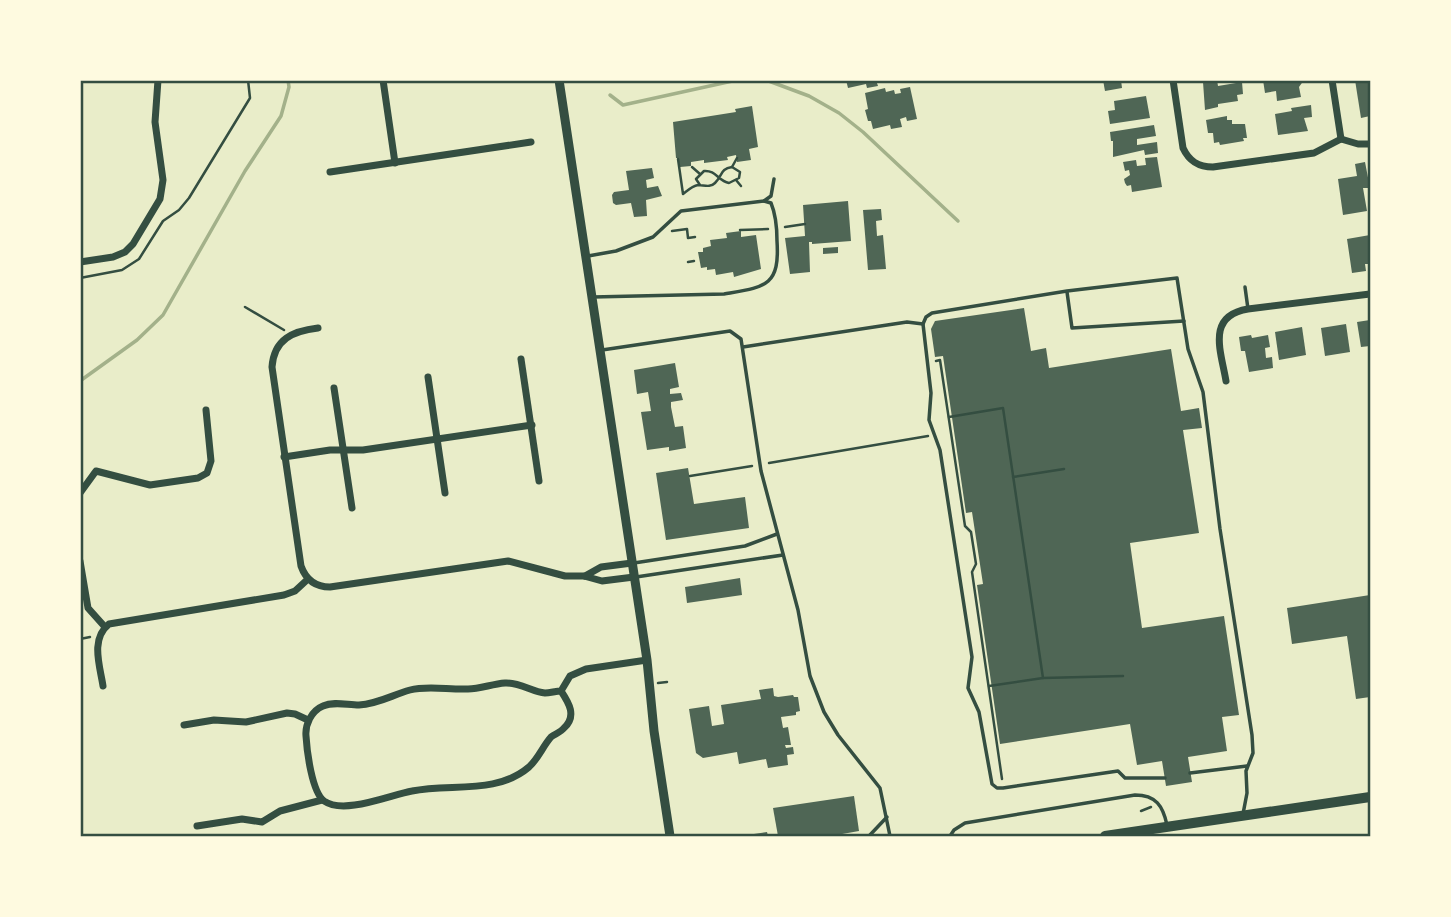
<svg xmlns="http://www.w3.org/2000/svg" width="1451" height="917" font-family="Cabin,sans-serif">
<rect width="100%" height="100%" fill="#e9edc9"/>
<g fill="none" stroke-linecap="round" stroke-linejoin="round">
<!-- stream -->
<g stroke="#a3b18a" stroke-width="3.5">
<path d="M766 80 809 96 839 113 863 132 958 221"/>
<path d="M610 95 623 105 737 80"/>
<path d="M80 381 137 340 163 315 245 171 281 116 289 87 288 80"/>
</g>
</g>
<!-- building -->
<g fill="#4f6655">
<path d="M846 80H876L878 86 867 88 866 84 848 88Z"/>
<path d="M1103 80H1121L1122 88 1105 91Z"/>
<path d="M1217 80 1218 86 1242 82 1243 94 1237 95 1238 101 1218 104V107L1205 110 1203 82Z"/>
<path d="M1263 80H1304L1299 87 1301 97 1277 101 1276 91 1265 93Z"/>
<path d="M1355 80 1370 81V116L1361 118Z"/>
<path d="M910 87 917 119 907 121 906 117 900 119 902 127 891 129 890 125 873 129 871 121H868L865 110 868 109 865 93 885 88 886 92 894 90 895 94 901 93 900 89Z"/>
<path d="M1146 96 1150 118 1110 124 1108 111 1115 110 1114 101Z"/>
<path d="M1311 105 1312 117 1304 118 1308 131 1278 135 1275 114 1292 111 1291 108Z"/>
<path d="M752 106 758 147 749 149 751 160 737 162 736 155 727 157 728 160 704 163V160L691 162V166L680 167 678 158H676L673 122 736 112 735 109Z"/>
<path d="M1227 116V120H1232V124H1245L1247 138H1243L1244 141 1220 145 1219 142 1214 143 1213 133H1208L1206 120Z"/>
<path d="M1154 125 1156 136 1137 139V145L1157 142 1158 153 1145 155 1144 150 1113 157V141H1111L1110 132Z"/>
<path d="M1157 157 1162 187 1132 192 1131 185 1127 186 1125 183 1124 179 1130 175 1129 170 1125 171 1123 162 1136 160 1137 166 1146 165 1145 158Z"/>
<path d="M1365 162 1370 188H1363L1367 211 1343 215 1338 179 1357 176 1355 164Z"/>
<path d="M652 168 654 178 646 180 647 188 658 186 662 196 646 200 647 216 634 217 631 203 616 205 613 203 612 195 614 192 629 190 626 171Z"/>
<path d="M848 201 851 241 812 244V242H809L810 272 790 274 785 238 805 236 803 205Z"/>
<path d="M881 209 882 220 876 221 877 236 883 235 886 269 868 270 863 210Z"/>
<path d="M741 231V237L756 235 761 269 734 277 733 272 716 275 715 269 707 270V267L701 268 698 252H703V248L711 246 710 240 727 238 726 233Z"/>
<path d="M1370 235V269L1368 264H1365L1366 271 1352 273 1347 239Z"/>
<path d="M838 247V253L823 254V248Z"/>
<path d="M1024 308 1031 351 1046 348 1049 368 1171 349 1181 411 1199 408 1202 428 1183 430 1199 533 1130 543 1142 628 1224 616 1239 715 1222 717 1227 751 1188 757 1192 782 1166 786 1162 761 1137 765 1130 724 1000 744 977 585 983 584 972 512 966 513 943 356 935 357 931 329 935 321Z"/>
<path d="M1370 320V346L1361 347 1357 322Z"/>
<path d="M1346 324 1350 352 1325 356 1321 328Z"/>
<path d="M1302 327 1306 355 1279 360 1275 332Z"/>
<path d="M1251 335 1252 338 1268 335 1270 347 1265 348 1266 358 1272 357 1273 368 1249 372 1245 351H1241L1239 337Z"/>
<path d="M675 363 679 387 670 389V394L681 393 683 400 671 402V407L675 427 683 426 686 448 669 451V447L647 450 641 412 651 411 648 392 637 394 634 370Z"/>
<path d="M688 468 694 504 745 497 749 528 666 540 656 473Z"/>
<path d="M740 578 742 595 687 603 685 587Z"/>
<path d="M1370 595V697L1356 699 1347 636 1292 644 1287 608Z"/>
<path d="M773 688 774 696 778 697 793 695 794 697H798L800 711 796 712V715L781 717 783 728 788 727 791 745H785L786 748 793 747 794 754 787 755 788 765 768 768 766 759 739 764 737 752 703 758 696 753 689 709 709 706 712 726 724 724 721 705 761 699 759 690Z"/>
<path d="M854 796 859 831 831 836H778L773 808Z"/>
<path d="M767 832 768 836H747V835Z"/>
</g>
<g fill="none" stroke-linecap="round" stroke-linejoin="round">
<!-- path -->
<g stroke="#344e41" stroke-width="2.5">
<path d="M677 81 679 80"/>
<path d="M678 159 683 194C687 191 692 186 698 185 704 185 710 188 715 183 723 175 720 169 732 167L740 172 739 178 729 183C718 181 716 170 704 171L696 179 700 185"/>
<path d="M692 167 700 174"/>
<path d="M732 167 737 158"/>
<path d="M736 180 741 186"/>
<path d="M785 227 805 224"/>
<path d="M740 230 768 229"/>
<path d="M672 231 687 229 688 238 695 237"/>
<path d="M688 262 694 261"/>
<path d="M80 278 122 270 139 259 163 221 179 210 189 198 250 98 248 80"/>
<path d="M245 307 284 330"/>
<path d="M936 361 940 360 965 526 971 532 976 564 972 572 1002 779"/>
<path d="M949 417 1003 408 1043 678"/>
<path d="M769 463 928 436"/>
<path d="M690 476 752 466"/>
<path d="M1013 477 1064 469"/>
<path d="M80 639 90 637"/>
<path d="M658 683 667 682"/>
<path d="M989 686 1043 678 1123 676"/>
<path d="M1141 811 1151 807"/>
</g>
<!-- service -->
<g stroke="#344e41" stroke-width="3.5">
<path d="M588 256 616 251 653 237 681 211 764 201 771 196 774 179"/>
<path d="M1245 287 1248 309"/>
<path d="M1067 292 1072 328 1184 321"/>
<path d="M593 297 724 294C765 287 780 287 777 241 777 228 776 215 771 203L764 201"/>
<path d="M743 347 907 322 923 324"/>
<path d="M602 350 730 331 741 339 761 471 798 610 810 676 824 712 838 735 880 788 890 836"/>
<path d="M634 563 745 546 777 534"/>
<path d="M636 577 783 555"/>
<path d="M1190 773 1247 766"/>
<path d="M1165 778H1125L1118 771 1003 788H997L992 784 979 712 968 688 972 657 940 450 929 420 931 393 923 324 926 317 932 313 1067 291 1177 278 1188 349 1203 392 1220 529 1252 735 1253 753 1246 771 1247 793 1243 814"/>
<path d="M869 836 887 817"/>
<path d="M950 836 954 830 965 823 1135 795C1156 795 1163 806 1167 825"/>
</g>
<!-- minor -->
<g stroke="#344e41" stroke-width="7">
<path d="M383 80 395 163"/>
<path d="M1173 80 1183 148C1189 161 1198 167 1213 167L1314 153 1341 139 1358 144H1370"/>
<path d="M1332 80 1341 139"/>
<path d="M330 172 531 142"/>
<path d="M80 262 113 257 125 252 133 244 160 199 163 180 155 122 158 80"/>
<path d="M318 328C293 331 274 339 272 367L301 566C306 580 315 587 330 587L508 561 565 576H584L602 581 634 577"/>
<path d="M521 359 539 481"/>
<path d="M428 377 445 493"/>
<path d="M1226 381C1221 351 1206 316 1248 309L1370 294"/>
<path d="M334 388 352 508"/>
<path d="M284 457 330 450H363L532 425"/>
<path d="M80 493 96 471 150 485 198 478 207 473 211 461 206 410"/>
<path d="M80 561 88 608 105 627"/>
<path d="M585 576 601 567 632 563"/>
<path d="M103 686C100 666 90 639 109 624L284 595 295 591 308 579"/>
<path d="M561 691C556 691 550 693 545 693 532 692 520 682 505 683 492 684 480 689 468 689 449 690 428 685 410 690 392 695 378 704 359 705 347 705 334 701 323 706 311 711 305 725 306 736 307 752 312 792 324 801 344 815 390 795 412 791 451 783 496 795 529 767 538 759 543 746 551 737 555 734 561 732 564 728 577 716 569 703 561 691L570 676 586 669 647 660"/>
<path d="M184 725 214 720 246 722 287 713 295 714 308 720"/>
<path d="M197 826 242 819 262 822 280 811 322 800"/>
</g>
<!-- tertiary -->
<path stroke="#344e41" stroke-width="9" d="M559 80 647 660 654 731 670 836"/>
<!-- secondary -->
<path stroke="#344e41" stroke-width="10" d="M1105 836 1370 797"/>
</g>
<!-- border -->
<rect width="1451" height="917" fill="none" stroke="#fefae0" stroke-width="164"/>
<rect x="82" y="82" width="1287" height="753" fill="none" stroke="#344e41" stroke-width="2.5"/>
</svg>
